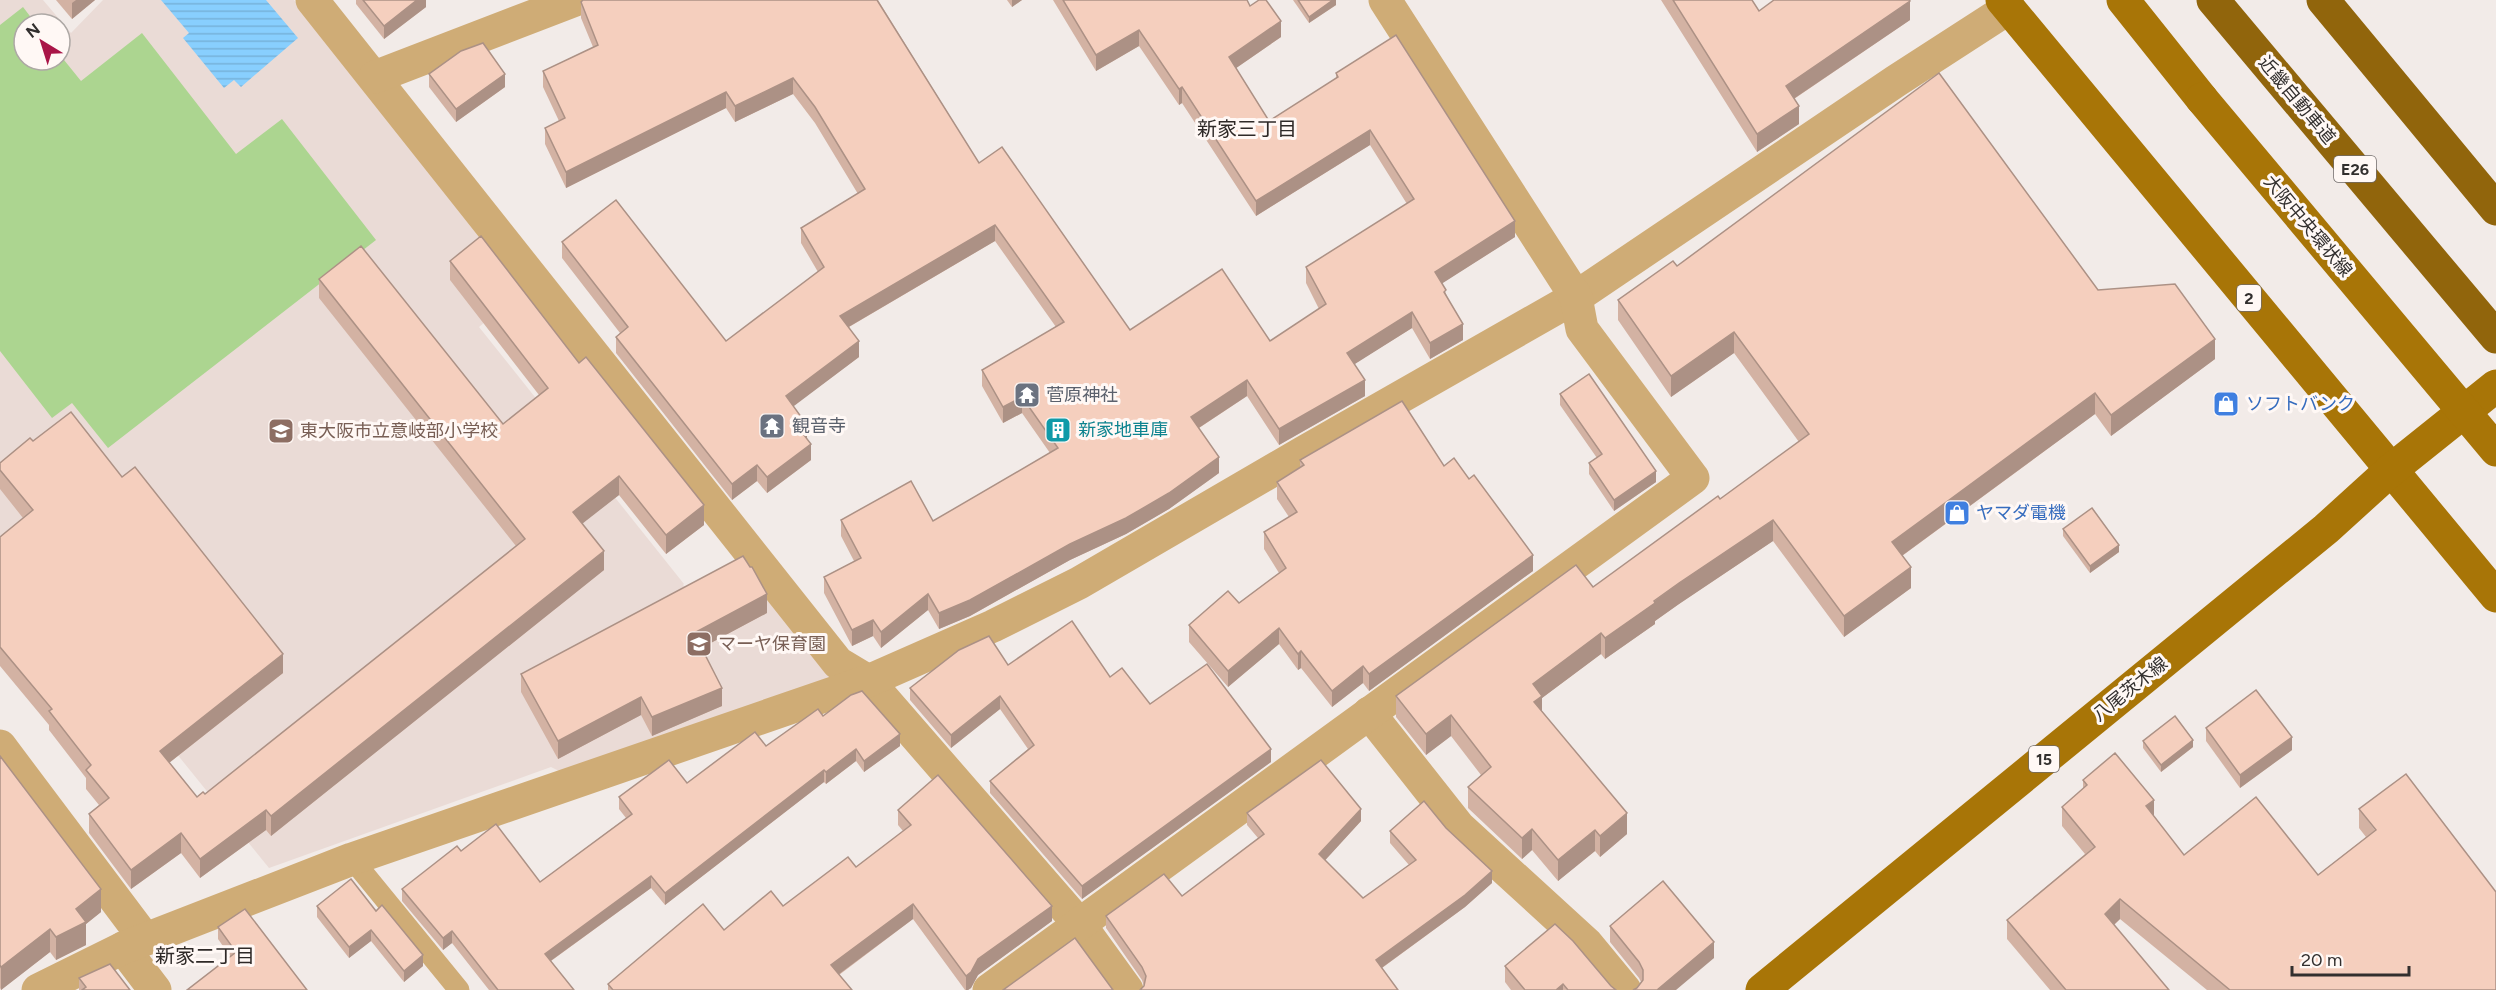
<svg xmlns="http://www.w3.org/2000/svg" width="2496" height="990" font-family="Figtree,'Noto Sans JP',sans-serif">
<defs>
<pattern id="water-rules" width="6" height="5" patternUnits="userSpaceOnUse" patternTransform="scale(1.5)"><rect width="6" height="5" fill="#88cffe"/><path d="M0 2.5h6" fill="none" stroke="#76b2da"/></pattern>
</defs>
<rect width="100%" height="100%" fill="#f2ebe8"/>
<!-- built -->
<path fill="#eadbd6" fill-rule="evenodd" d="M0 0H43L71 33 103 0H294L525 288 479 327 684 584 683 585 687 589 746 559 832 678 561 772 551 767 269 868 0 535ZM24 24H60V60H24Z"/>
<!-- grass -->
<path fill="#acd590" d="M23 7 36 24H24V60H60V55L81 81 142 33 236 154 282 119 376 240 108 448 72 403 52 418 0 351V25Z"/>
<!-- water -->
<path fill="url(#water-rules)" d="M161 0H266L298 38 241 87 234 80 224 88 183 38 189 33Z"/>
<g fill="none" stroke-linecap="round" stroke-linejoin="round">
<!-- lane -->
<path stroke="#cfac76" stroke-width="21" d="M352 859 459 990"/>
<!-- street -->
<g stroke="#cfac76" stroke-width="33">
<path d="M312 0 838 663 868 681 1080 925 1127 990"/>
<path d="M375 77 575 0"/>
<path d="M1369 713 1459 827 1587 944 1625 990"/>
<path d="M0 746 145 939"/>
<path d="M123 948 155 990"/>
<path d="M38 990 123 948 352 859 868 681 993 626 1079 583 1304 452 1576 297 1896 81 2009 8"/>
<path d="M989 990 1693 478 1582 329 1576 297 1385 0"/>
</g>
<!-- primary -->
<g stroke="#a87507" stroke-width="33">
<path d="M2002 0 2496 596"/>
<path d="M2123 0 2202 99"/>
<path d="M1762 990 2326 529 2391 470 2496 386"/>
</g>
<!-- highway -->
<g stroke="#91650c" stroke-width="33">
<path d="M2213 0 2496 337"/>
<path d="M2323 0 2496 209"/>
</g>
<!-- primary-bridge -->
<path stroke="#a87507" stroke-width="33" d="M2202 99 2496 450"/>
</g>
<!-- wall -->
<g fill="#d3b2a3">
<path d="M56 0H95L72 19Z"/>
<path d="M356 0H426V7L384 39 356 4Z"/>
<path d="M878 0 979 163 1130 330 1270 341 1319 309 1306 283V267L1407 204 1370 145 1256 216 1182 103 1179 105 1139 46 1096 71 1053 0H1247L1250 6 1281 37 1236 68 1269 121 1336 79V73L1515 237 1442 283 1463 340 1430 359 1412 328 1354 364 1365 396 1279 445 1247 396 1199 428 1219 473 1169 509 1126 534 1070 560 970 616 939 629 928 610 881 648 873 636 852 646 824 593V577L854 561 841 536V520L933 521 1050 453 1022 413 1003 423 982 386V370L1056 327 995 241 849 327 859 357 793 406 807 438 811 460 767 493 757 481 732 500 616 353V337L620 333 562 258V242L726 341 818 272 801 243V228L858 194 815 123 793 94 735 122 726 108 566 188 545 144V128L559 121 543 87V71L593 47 581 18V2Z"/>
<path d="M1007 0H1022L1012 7Z"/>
<path d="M1293 0H1336V5L1309 23Z"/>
<path d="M1661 0H1752L1759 11 1910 20 1794 99 1799 124 1757 152Z"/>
<path d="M429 74 505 87 456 122 429 87Z"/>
<path d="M450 261 704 525 666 554 619 495 582 523 604 570 271 836 266 830 200 878 181 853 131 889 89 833V814L99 805 86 789V778L49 730V725L0 666V537L23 518 0 489V463L33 441 122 477 283 673 169 763 197 797 205 794 516 546 319 298V279L503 424 539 395 450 280Z"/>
<path d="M1677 266 2098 290 2215 359 2111 436 2095 414 1902 556 1911 588 1844 637 1773 541 1679 604 1655 621V624L1605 659 1601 654 1542 698V711L1627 834 1600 857 1595 851 1558 881 1532 850 1522 859 1468 808V787L1481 775 1451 736 1426 755 1396 717V696L1593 587 1720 499 1799 442 1734 353 1671 397 1618 320V300Z"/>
<path d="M1560 394 1656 482 1614 511 1589 474V463L1597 458 1560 405Z"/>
<path d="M1300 460 1444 466 1533 571 1369 691 1363 683 1332 707 1301 668 1298 670 1279 644 1228 687 1189 642V625L1239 603 1279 573 1264 549V532L1289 517 1277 499V482L1300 467Z"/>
<path d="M2063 529 2119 552 2090 573 2063 536Z"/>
<path d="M767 613 701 648 722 706 652 736 641 715 558 759 521 692V674Z"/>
<path d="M1008 665 1110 677 1150 704 1271 762 1082 899 990 793V781L1028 749 1000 709 951 748 910 700V688Z"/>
<path d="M823 716 900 746 864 772 856 761 826 784 824 782 665 905 651 888 551 961 574 990H489L452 943 443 950 402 901V889L461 851 540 882 626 818 619 809V797L687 783 766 746Z"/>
<path d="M2206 728 2292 750 2240 788 2206 741Z"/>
<path d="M2143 741 2193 747 2161 772 2143 748Z"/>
<path d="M0 756 101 912 86 924V945L56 960 50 952 1 990 0 988Z"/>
<path d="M2083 780 2154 817 2184 855 2318 875 2366 837 2359 828V809L2496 990H2207L2120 919 2114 925 2169 990H2050L2007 939V920L2085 854 2062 826V807L2083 789Z"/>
<path d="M898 810 1052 921 978 975 971 988 968 990H965L913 919 839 975 852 990H608V984L724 930 783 906 856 867 903 831 898 825Z"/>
<path d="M1247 813 1361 821 1325 860 1363 898 1409 865 1390 843V831L1446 828 1492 883 1465 907 1382 968 1144 986 1142 980 1106 928V916L1182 896 1258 838 1247 825Z"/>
<path d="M317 906 376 911 423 966 404 982 371 941 349 958 317 917Z"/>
<path d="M1610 926 1714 958 1637 988 1641 982 1639 978 1610 942Z"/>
<path d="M218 927 307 990 230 956 218 939Z"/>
<path d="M1505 966 1611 986 1616 990H1511L1505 982Z"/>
<path d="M79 978 130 990H79Z"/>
</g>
<!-- shaded-wall -->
<g fill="#ac9185">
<path d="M76 0H95L72 19V3Z"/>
<path d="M417 0H426V7L384 39V26Z"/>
<path d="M1012 0H1022L1012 7Z"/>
<path d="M1333 0H1336V5L1309 23V17Z"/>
<path d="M1910 1V20L1786 104V86Z"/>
<path d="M1281 21V37L1229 73V57Z"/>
<path d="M1139 30V46L1096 71V55Z"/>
<path d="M505 74V87L456 122V109Z"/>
<path d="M793 78V94L735 122V106Z"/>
<path d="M1182 87V103L1179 105V89Z"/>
<path d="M726 92V108L566 188V172Z"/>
<path d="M1799 106V124L1757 152V134Z"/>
<path d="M1370 130V145L1256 216V201Z"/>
<path d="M1515 221V237L1435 288V272Z"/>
<path d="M995 225V241L840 332V316Z"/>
<path d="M1412 312V328L1347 369V353Z"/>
<path d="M1463 324V340L1430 359V343Z"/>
<path d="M1734 332V353L1671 397V376Z"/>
<path d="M2215 339V359L2111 436V415Z"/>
<path d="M859 341V357L786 412V396Z"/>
<path d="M1247 380V396L1191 433V417Z"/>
<path d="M1365 380V396L1279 445V429Z"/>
<path d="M2095 393V414L1892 563V542Z"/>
<path d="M1022 397V413L1003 423V407Z"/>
<path d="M807 425V441L800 430Z"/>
<path d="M811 444V460L767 493V477Z"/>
<path d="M1219 457V473L1169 509 1126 534 1070 560 970 616 939 629V613Z"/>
<path d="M757 465V481L732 500V484Z"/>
<path d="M1656 471V482L1614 511V500Z"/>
<path d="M619 476V495L573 531V512Z"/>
<path d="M704 505V525L666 554V535Z"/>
<path d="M1773 520V541L1679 604 1655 621V624L1605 659V638L1679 583Z"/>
<path d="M2119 545V552L2090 573V566Z"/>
<path d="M604 551V570L271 836V816Z"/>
<path d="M1533 555V571L1369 691V674Z"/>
<path d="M1911 567V588L1844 637V616Z"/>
<path d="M767 594V613L694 652V633Z"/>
<path d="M928 594V610L881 648V632Z"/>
<path d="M873 620V636L852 646V630Z"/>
<path d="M1279 628V644L1228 687V671Z"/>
<path d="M1601 633V654L1542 698V716L1534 723 1533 684Z"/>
<path d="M1301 651V668L1298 670V654Z"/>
<path d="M283 654V673L160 770V751Z"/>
<path d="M1363 666V683L1332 707V691Z"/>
<path d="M722 688V706L652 736V717Z"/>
<path d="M1000 696V709L951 748V735Z"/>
<path d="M641 697V715L558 759V741Z"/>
<path d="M1451 715V736L1426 755V734Z"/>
<path d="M900 734V746L864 772V761Z"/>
<path d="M2292 737V750L2240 788V775Z"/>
<path d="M2193 740V747L2161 772V765Z"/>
<path d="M856 749V761L826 784V772Z"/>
<path d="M1271 749V762L1082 899V886Z"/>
<path d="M824 770V782L665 905V893Z"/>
<path d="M2154 800V819L2146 806Z"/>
<path d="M1361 809V821L1319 867V854Z"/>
<path d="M266 810V830L200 878V859Z"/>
<path d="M1627 813V834L1600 857V836Z"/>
<path d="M1532 829V850L1522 859V838Z"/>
<path d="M1595 830V851L1558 881V860Z"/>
<path d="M181 833V853L131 889V870Z"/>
<path d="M1492 871V883L1465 907 1376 972V960Z"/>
<path d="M651 876V888L545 965V954Z"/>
<path d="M101 889V912L86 924V945L56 960V937L76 909Z"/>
<path d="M2120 899V919L2105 933V914Z"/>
<path d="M913 904V919L831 980V965Z"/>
<path d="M1052 906V921L978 975 971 988 968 990H966V976L978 959Z"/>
<path d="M50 929V952L1 990V967Z"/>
<path d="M371 930V941L349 958V947Z"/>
<path d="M452 931V943L443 950V938Z"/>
<path d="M1714 942V958L1676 990H1657Z"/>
<path d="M423 955V966L404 982V971Z"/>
<path d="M1563 984V990H1556Z"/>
</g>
<!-- building -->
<g fill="#f5cfbe" stroke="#ac9185" stroke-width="1.5">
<path d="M363 0H417L384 26Z"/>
<path d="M583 0H877L979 163 1002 147 1130 330 1222 269 1270 341 1326 304 1306 267 1414 199 1370 130 1256 201 1182 87 1179 89 1139 30 1096 55 1063 0H1247L1250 6 1259 0H1266L1281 21 1229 57 1269 121 1338 77 1336 73 1396 35 1515 221 1435 272 1446 290 1444 292 1463 324 1430 343 1412 312 1347 353 1365 380 1279 429 1247 380 1191 417 1219 457 1169 493 1126 518 1070 544 970 600 939 613 928 594 881 632 873 620 852 630 824 577 861 558 841 520 911 481 933 521 1058 448 1022 397 1003 407 982 370 1064 322 995 225 840 316 859 341 786 396 807 425 800 430 811 444 767 477 757 465 732 484 616 337 628 327 562 242 616 200 726 341 824 267 801 228 865 189 815 107 793 78 735 106 726 92 566 172 545 128 565 118 543 71 598 45 581 2Z"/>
<path d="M1298 0H1333L1309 17Z"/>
<path d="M1673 0H1752L1759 11 1774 0H1909L1910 1 1786 86 1799 106 1757 134Z"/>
<path d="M483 43 505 74 456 109 429 74 461 51Z"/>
<path d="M1939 73 2098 290 2175 284 2215 339 2111 415 2095 393 1892 542 1911 567 1844 616 1773 520 1679 583 1654 601 1655 603 1605 638 1601 633 1533 684 1542 696 1534 702 1627 813 1600 836 1595 830 1558 860 1532 829 1522 838 1468 787 1491 767 1451 715 1426 734 1396 696 1576 565 1593 587 1718 496 1720 499 1809 434 1734 332 1671 376 1618 300 1673 261 1677 266Z"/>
<path d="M481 236 579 363 586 357 704 505 666 535 619 476 573 512 604 551 271 816 266 810 200 859 181 833 131 870 89 814 109 798 86 770 91 765 49 711 52 709 0 647V537L33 510 0 470V463L30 438 33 441 71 412 122 477 135 467 283 654 160 751 197 797 203 792 205 794 525 539 319 279 361 246 503 424 548 388 450 261Z"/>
<path d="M1589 374 1656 471 1614 500 1589 463 1602 454 1560 394Z"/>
<path d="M1402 401 1444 466 1454 458 1469 479 1474 475 1533 555 1369 674 1363 666 1332 691 1301 651 1298 654 1279 628 1228 671 1189 625 1228 591 1239 603 1286 568 1264 532 1297 512 1277 482 1304 465 1300 460Z"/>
<path d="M2092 508 2119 545 2090 566 2063 529Z"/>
<path d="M743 556 750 567H752L767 594 694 633 722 688 652 717 641 697 558 741 521 674Z"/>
<path d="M1072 621 1110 677 1122 668 1150 704 1207 664 1271 749 1082 886 990 781 1034 745 1000 696 951 735 910 688 959 650 989 636 1008 665Z"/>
<path d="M2256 690 2292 737 2240 775 2206 728Z"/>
<path d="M862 691 900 734 864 761 856 749 826 772 824 770 665 893 651 876 545 954 574 990H498L452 931 443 938 402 889 457 846 461 851 496 824 540 882 632 814 619 797 669 760 687 783 755 732 766 746 818 709 823 716 851 695Z"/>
<path d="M2175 716 2193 740 2161 765 2143 741Z"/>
<path d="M2115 753 2154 800 2146 806 2184 855 2256 797 2318 875 2376 830 2359 809 2406 774 2496 892V990H2230L2120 899 2105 914 2169 990H2066L2007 920 2095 847 2062 807 2087 785 2083 780Z"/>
<path d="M0 756 101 889 76 909 86 922 56 937 50 929 1 967 0 965Z"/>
<path d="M1321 760 1361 809 1319 854 1363 898 1416 860 1390 831 1424 801 1446 828 1492 871 1465 895 1376 960 1398 990H1140L1144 986 1146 976 1142 967 1106 916 1164 874 1182 896 1264 834 1247 813Z"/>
<path d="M938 775 1052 906 978 959 971 972 966 976 913 904 831 965 852 990H613L608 984 703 904 724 930 771 891 783 906 848 857 856 867 911 825 898 810Z"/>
<path d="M351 879 376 911 382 905 423 955 404 971 371 930 349 947 317 906Z"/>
<path d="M1663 881 1714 942 1657 990H1633L1637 988 1643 980V970L1639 962 1610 926Z"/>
<path d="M245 909 307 990H187L236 952 218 927Z"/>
<path d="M1555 924 1573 941 1611 986 1616 990H1568L1563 984 1556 990H1525L1505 966Z"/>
<path d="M1075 938 1113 990H1003Z"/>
<path d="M110 964 130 990H82L86 987 79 978Z"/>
</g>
<!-- icons -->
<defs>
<g id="temple-square" transform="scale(1.35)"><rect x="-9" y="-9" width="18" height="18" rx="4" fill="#6b7280" stroke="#fff8f5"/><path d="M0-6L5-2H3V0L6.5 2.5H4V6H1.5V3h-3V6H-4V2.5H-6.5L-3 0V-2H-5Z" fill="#fff"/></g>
<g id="shop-square" transform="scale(1.35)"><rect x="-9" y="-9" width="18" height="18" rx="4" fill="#3f7fe0" stroke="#fff8f5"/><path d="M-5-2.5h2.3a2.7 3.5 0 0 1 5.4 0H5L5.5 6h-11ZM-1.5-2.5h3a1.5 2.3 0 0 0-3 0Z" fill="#fff"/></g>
<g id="building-square" transform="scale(1.35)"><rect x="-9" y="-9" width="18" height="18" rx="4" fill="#0f9aa8" stroke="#fff8f5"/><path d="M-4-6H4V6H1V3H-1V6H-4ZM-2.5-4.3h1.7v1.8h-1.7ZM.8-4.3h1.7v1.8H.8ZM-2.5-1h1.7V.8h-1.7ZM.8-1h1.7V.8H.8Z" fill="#fff"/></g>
<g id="school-square" transform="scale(1.35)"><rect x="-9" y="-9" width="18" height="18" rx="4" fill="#8d6e63" stroke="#fff8f5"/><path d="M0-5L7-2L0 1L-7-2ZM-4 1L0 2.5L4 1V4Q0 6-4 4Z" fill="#fff"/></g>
</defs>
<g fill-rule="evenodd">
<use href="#temple-square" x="1027" y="395"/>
<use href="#shop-square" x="2226" y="404"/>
<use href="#temple-square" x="772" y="426"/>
<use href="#building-square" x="1058" y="430"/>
<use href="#school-square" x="281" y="431"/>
<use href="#shop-square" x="1957" y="513"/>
<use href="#school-square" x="699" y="644"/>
</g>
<g text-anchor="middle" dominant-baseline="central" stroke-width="6" stroke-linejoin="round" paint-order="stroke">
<!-- shield labels -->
<g fill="#fff8f5" stroke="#706b6a" stroke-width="1.5">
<rect x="2334" y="156" width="42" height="26" rx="4.5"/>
<rect x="2237" y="285" width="24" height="26" rx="4.5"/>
<rect x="2029" y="746" width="30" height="26" rx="4.5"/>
</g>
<g font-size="16" font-weight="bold" fill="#322f2e">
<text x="2355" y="169">E26</text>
<text x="2249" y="298">2</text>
<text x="2044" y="759">15</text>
</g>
<!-- street labels -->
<g font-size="18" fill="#322f2e" stroke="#fff8f5">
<text transform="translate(2297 100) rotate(50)">近畿自動車道</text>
<text transform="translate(2308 226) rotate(50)">大阪中央環状線</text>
<text transform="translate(2130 689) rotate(-39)">八尾茨木線</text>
</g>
<!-- worship labels -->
<g font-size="18" fill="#5b616d" stroke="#fff8f5" text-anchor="start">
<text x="1046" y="395">菅原神社</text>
<text x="792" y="426">観音寺</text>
</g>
<!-- shop labels -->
<g font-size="18" fill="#366cbe" stroke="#fff8f5" text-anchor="start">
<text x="2246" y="404">ソフトバンク</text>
<text x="1976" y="513">ヤマダ電機</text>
</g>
<!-- culture labels -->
<g font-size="18" fill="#0d838f" stroke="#fff8f5" text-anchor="start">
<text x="1078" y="430">新家地車庫</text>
</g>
<!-- education labels -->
<g font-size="18" fill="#785e54" stroke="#fff8f5" text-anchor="start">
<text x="300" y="431">東大阪市立意岐部小学校</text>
<text x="718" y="644">マーヤ保育園</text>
</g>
<!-- neighbourhood labels -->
<g font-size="20" fill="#2e2927" stroke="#fff8f5">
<text x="1247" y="129">新家三丁目</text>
<text x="205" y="956">新家二丁目</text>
</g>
</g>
<!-- north arrow -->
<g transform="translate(42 42) rotate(322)"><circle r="28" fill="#fff8f5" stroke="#ada8a5" stroke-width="1.5"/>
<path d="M0-4.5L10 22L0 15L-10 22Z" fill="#a91548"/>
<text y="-9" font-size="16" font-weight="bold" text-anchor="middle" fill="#322f2e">N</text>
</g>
<!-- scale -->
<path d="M2292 966v9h117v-9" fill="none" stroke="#322f2e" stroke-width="3"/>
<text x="2301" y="966" font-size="18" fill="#322f2e" stroke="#fff8f5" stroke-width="4.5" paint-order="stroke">20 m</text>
</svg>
